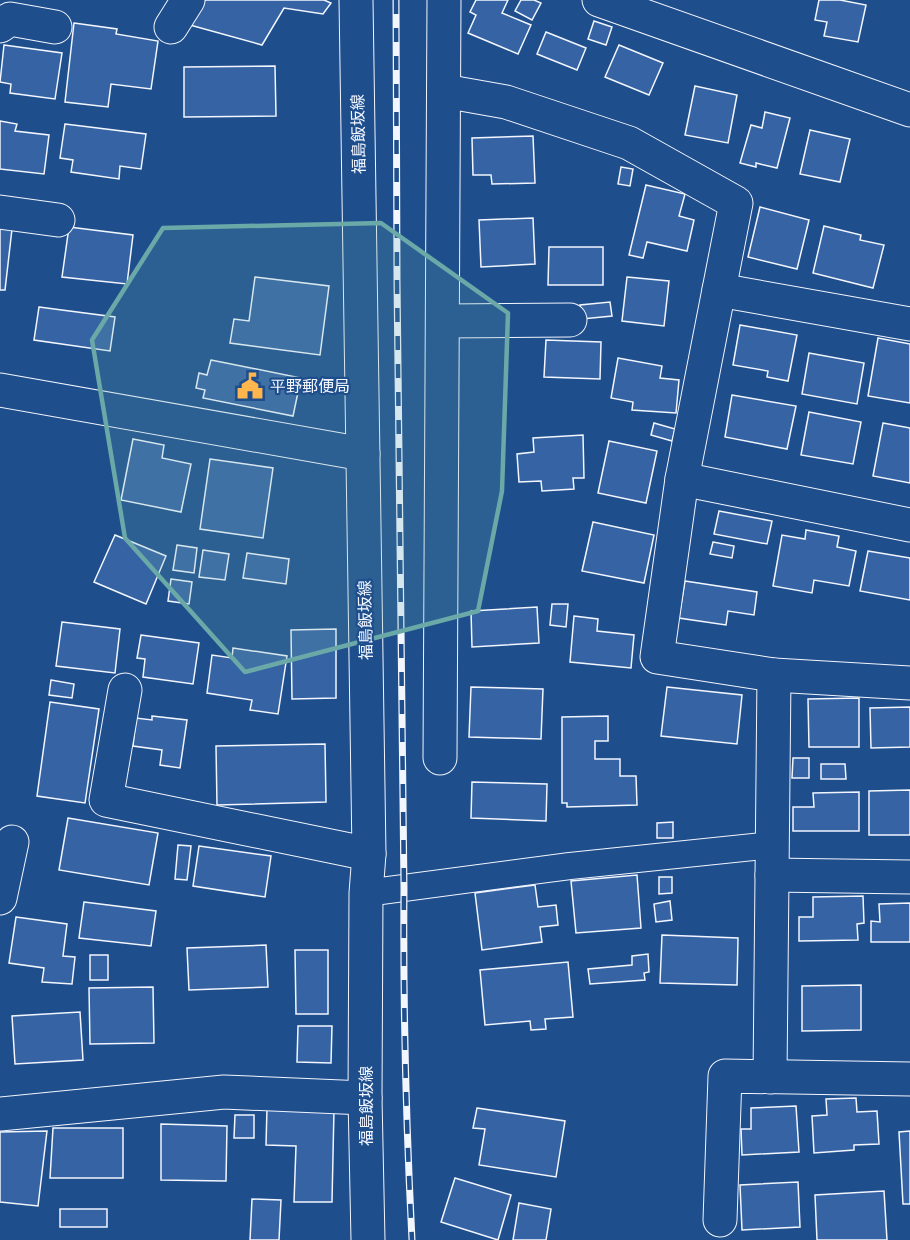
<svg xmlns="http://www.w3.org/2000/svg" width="910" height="1240" font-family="'Golos Text','Noto Sans JP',sans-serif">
<rect width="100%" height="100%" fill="#1f4e8c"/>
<!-- building -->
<g fill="#3563a3" stroke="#f2f6ff" stroke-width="1.5">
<path d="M205 0H324L331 3 323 14 284 8 262 45 190 25Z"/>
<path d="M476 0H508L502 13 531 25 518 54 468 33 476 15 470 12Z"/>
<path d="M521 0H534L541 3 532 20 515 11Z"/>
<path d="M819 0H840L866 5 858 42 824 36 827 22 815 20Z"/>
<path d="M594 21 612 27 606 45 588 39Z"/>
<path d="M74 23 117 29 116 34 158 41 151 89 111 84 108 107 65 102Z"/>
<path d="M546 32 586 48 577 70 537 54Z"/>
<path d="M4 45 62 53 55 99 10 93 11 84 0 82Z"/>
<path d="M619 45 663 63 649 95 605 77Z"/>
<path d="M275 66 276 116 184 117V67Z"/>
<path d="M695 86 737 95 728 143 685 135Z"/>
<path d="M765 112 790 118 777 168 756 163V167L740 163 751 125 762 128Z"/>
<path d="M0 121 17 124 15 131 49 135 44 174 0 169Z"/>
<path d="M65 124 146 134 141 169 120 166 119 179 71 172 73 160 60 158Z"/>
<path d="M810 130 850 139 840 182 800 174Z"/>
<path d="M533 136 535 183 492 184 491 175H473L472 138Z"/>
<path d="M621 167 633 169 630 186 618 184Z"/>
<path d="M646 185 685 194 679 216 694 220 687 251 647 242 643 258 629 255Z"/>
<path d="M760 207 809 220 797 269 748 257Z"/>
<path d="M533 218 535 264 481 267 479 220Z"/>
<path d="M824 226 861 235 860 240 884 245 873 288 813 273Z"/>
<path d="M69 227 133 235 127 284 62 277Z"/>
<path d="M0 228 12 229 5 290H0Z"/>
<path d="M549 247H603V285H548Z"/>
<path d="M255 277 329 286 320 355 230 343 234 319 249 321Z"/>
<path d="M627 277 669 281 664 326 622 321Z"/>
<path d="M610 302 612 316 582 319 580 305Z"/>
<path d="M39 307 115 317 110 351 34 340Z"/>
<path d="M740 325 797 335 788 381 767 377 768 371 733 365Z"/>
<path d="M878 338 910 344V403L868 396Z"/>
<path d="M546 340 601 342 600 379 544 377Z"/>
<path d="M809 353 864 363 857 404 802 394Z"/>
<path d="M618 358 662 366 660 378 679 380 676 413 632 410 633 402 611 398Z"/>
<path d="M211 360 301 378 293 416 203 398 205 390 196 388 199 373 207 375Z"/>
<path d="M732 395 796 406 787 449 725 437Z"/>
<path d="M809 412 861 422 853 464 801 455Z"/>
<path d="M654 423 675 429 672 441 651 435Z"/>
<path d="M883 423 910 428V483L873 476Z"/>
<path d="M583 435 584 478H573L574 489 542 491 541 481 519 482 517 454 534 452 533 438Z"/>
<path d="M133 439 164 445 162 458 191 464 181 512 121 500Z"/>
<path d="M609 441 657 451 646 503 598 493Z"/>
<path d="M210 459 273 468 263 538 200 529Z"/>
<path d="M719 511 772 521 767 544 714 534Z"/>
<path d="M593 522 654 535 644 583 582 571Z"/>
<path d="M806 530 839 536 837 547 856 551 849 586 814 580 812 593 773 586 782 535 805 539Z"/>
<path d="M115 535 166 556 146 604 94 582Z"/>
<path d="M713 542 734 546 732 558 710 554Z"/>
<path d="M177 545 197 548 194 573 173 570Z"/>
<path d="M203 550 229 554 225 580 199 577Z"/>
<path d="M868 551 910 558V600L860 591Z"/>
<path d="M247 553 289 559 286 584 243 578Z"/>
<path d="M171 579 192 582 189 604 168 601Z"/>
<path d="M685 581 757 592 754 615 728 611 726 625 679 618Z"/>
<path d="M552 604H568L566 627 550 625Z"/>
<path d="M537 607 539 643 472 647 471 611Z"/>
<path d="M574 616 598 619 597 631 634 635 631 668 570 662Z"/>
<path d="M62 622 120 629 115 673 56 666Z"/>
<path d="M336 629V698L292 699 291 630Z"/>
<path d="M141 635 199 643 193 684 143 677 145 659 137 658Z"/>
<path d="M233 648 287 656 278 714 250 710 252 700 207 693 212 655 232 658Z"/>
<path d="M51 680 74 684 72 698 49 695Z"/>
<path d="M471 687 543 689 541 739 469 737Z"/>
<path d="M667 687 742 695 737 744 661 736Z"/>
<path d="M859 698V747H809L808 699Z"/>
<path d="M50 702 99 709 85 803 37 796Z"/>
<path d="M910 707V747L871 748 870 708Z"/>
<path d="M152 716 187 720 180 768 160 765 162 750 133 746 136 718 152 720Z"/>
<path d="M608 716V741H595V759H620V776H636L637 805 567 807V803H562V717Z"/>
<path d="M325 744 326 802 217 805 216 746Z"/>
<path d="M793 758H809V778H792Z"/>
<path d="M821 764H845L846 779H821Z"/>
<path d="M472 782 547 784 546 821 471 818Z"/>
<path d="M910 790V835H869V791Z"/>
<path d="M859 792V831H793V807H814L813 793Z"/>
<path d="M68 818 158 833 149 885 59 870Z"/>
<path d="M673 822V838H657V823Z"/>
<path d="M178 845 191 846 187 880 175 879Z"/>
<path d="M199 846 271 856 265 897 193 886Z"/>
<path d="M637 875 641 928 576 933 571 881Z"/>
<path d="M659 877H672V893L659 894Z"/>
<path d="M535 885 538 907 556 905 558 925 540 927 542 942 482 950 475 893Z"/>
<path d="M863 896 864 923 857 924 858 940 799 941V917H813V897Z"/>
<path d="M670 901 672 920 656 922 654 904Z"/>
<path d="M84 902 156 911 151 946 79 938Z"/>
<path d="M910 903V942H871V921L880 922 879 904Z"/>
<path d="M16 917 67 924 63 956 75 957 72 984 42 982 44 968 9 963Z"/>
<path d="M662 935 738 938 737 985 660 983Z"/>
<path d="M266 945 268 987 189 990 187 948Z"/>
<path d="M295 950H328V1014H296Z"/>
<path d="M648 954 649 972 644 973 645 980 590 984 588 969 632 965V956Z"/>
<rect x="90" y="955" width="18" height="25"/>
<path d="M568 962 573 1017 545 1019 546 1029 531 1030 530 1021 485 1025 480 970Z"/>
<path d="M861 985V1030L802 1031V986Z"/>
<path d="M153 987 154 1043 90 1044 89 988Z"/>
<path d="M80 1012 83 1060 15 1064 12 1016Z"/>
<path d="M298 1026H332L331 1063 297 1062Z"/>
<path d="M856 1098 857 1112 877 1111 879 1144 854 1145V1150L814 1153 812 1116 827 1115 826 1099Z"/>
<path d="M796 1106 799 1152 742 1155 741 1129H751V1108Z"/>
<path d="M267 1108 334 1109 332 1202H294L296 1146 266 1145Z"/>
<path d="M477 1108 565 1121 556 1177 479 1165 485 1129 473 1128Z"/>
<path d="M235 1115H254V1138H234Z"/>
<path d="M161 1124 227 1126 226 1181 161 1180Z"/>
<path d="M53 1128H123V1178H50Z"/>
<path d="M47 1131 38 1206 0 1202V1132Z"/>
<path d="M910 1131V1204H903L899 1132Z"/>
<path d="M455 1178 511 1195 498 1240 441 1222Z"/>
<path d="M798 1182 800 1227 742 1230 740 1185Z"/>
<path d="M884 1191 887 1240H817L815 1195Z"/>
<path d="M252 1199 281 1200 279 1240H250Z"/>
<path d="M519 1203 551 1209 546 1240H513Z"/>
<rect x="60" y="1209" width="47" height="18"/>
</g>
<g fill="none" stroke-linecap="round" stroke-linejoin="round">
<!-- pedestrian casing -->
<g stroke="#f2f6ff" stroke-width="28">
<path id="pedestrian" d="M366 893 570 866 772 845"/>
</g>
<!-- minor casing -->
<g stroke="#f2f6ff" stroke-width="35">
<g id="minor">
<path d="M599 0 910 110"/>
<path d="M0 26 10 19 55 27"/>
<path d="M171 27 188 0"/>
<path d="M444 91 506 102 629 143 736 203 682 479 657 657 774 675 910 683"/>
<path d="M0 212 58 220"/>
<path d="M719 290 910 324"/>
<path d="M443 321 570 320"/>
<path d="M0 390 363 454"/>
<path d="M682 479 910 525"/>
<path d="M125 690 106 800 369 854"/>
<path d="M440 758 444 0"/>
<path d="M772 875 910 877"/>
<path d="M0 898 12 842"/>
<path d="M770 1077 774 675"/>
<path d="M0 1114 224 1092 365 1098"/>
<path d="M720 1220 725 1076 910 1079"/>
</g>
</g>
<!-- primary casing -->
<g stroke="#f2f6ff" stroke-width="35">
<path id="primary" d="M356 0 369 854 366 893 365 1098 368 1240"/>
</g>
<!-- pedestrian -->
<use href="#pedestrian" stroke="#1f4e8c" stroke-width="26"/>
<!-- minor -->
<use href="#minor" stroke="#1f4e8c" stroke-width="33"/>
<!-- primary -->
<use href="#primary" stroke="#1f4e8c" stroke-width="33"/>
<!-- rail casing -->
<g stroke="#f2f6ff" stroke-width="7">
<path id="rail" d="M396 0 397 281 404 888C403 1005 406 1123 412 1240"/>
</g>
<!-- rail -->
<use href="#rail" stroke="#1f4e8c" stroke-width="4.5" stroke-dasharray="14" stroke-linecap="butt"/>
</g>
<!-- marked area -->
<path fill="#6aa9a8" fill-opacity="0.2" stroke="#6aa9a8" stroke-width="4.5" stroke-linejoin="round" d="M381 223 508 313 502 491 478 611 245 672 125 538 92 340 163 228Z"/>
<!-- icons -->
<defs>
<g id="civic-bare" transform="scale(2.07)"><path d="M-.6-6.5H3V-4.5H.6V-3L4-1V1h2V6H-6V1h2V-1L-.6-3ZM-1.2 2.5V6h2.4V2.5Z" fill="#ffb74d" stroke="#1f4e8c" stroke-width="2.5" paint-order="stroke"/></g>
</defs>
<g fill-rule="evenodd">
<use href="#civic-bare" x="250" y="386"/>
</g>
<g text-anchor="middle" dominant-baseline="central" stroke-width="4.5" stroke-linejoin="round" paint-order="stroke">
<!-- street labels -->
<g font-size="16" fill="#f2f6ff" stroke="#1f4e8c">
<text transform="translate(358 134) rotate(-91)">福島飯坂線</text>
<text transform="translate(365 620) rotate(-91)">福島飯坂線</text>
<text transform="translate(366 1106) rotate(-90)">福島飯坂線</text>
</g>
<!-- poi labels -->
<g font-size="16" fill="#f2f6ff" stroke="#1f4e8c" text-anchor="start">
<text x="270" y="386">平野郵便局</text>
</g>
</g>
</svg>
